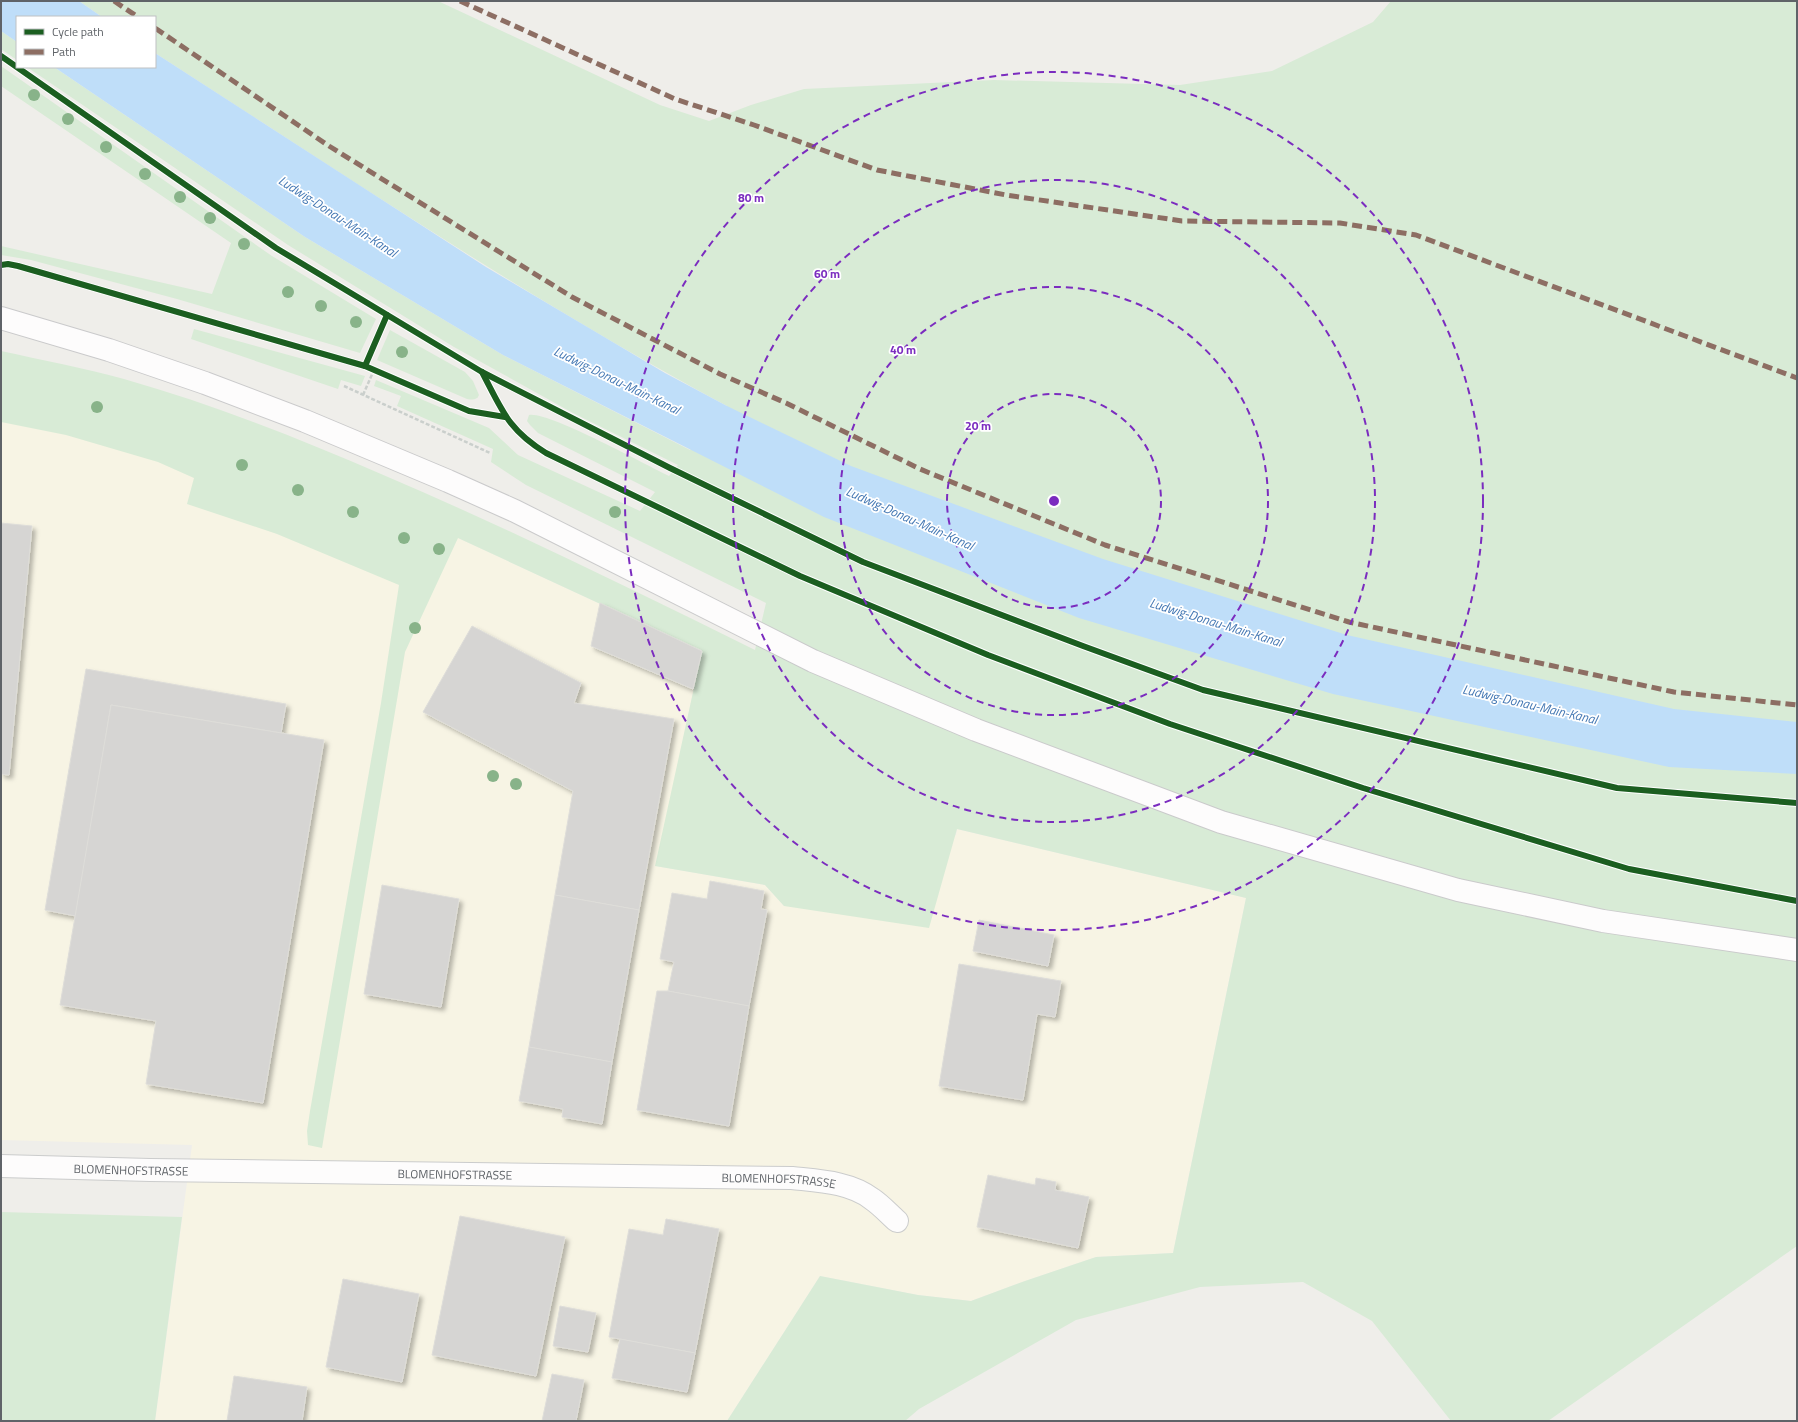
<svg xmlns="http://www.w3.org/2000/svg" width="1798" height="1422" font-family="'Titillium Web',sans-serif">
<defs>
<filter id="shadow"><feDropShadow dx="3.5" dy="3.5" stdDeviation="2" flood-color="#0004"/></filter>
</defs>
<rect width="100%" height="100%" fill="#efeeea"/>
<!-- commercial -->
<path fill="#f7f4e4" d="M1 378 458 538 702 651 656 866 765 885 784 906 956 835 957 829 1246 898 1173 1253 1096 1257 1025 1281 971 1301 918 1295 820 1276 727 1421H155L192 1145 1 1140Z"/>
<!-- green -->
<g fill="#d8ebd6">
<path d="M79 1H438L660 105 709 121 751 105 804 89 994 80 1180 85 1272 71 1373 22 1391 1H1797V1246L1548 1421H1451L1372 1321 1303 1282 1200 1287 1076 1320 919 1409 905 1421H727L820 1276 918 1295 971 1301 1025 1281 1096 1257 1173 1253 1246 898 957 829 929 928 784 906 765 885 655 866 702 651 458 538 405 652 322 1148 308 1145 307 1131 310 1111 381 703 399 585 277 534 187 504 194 478 158 462 66 435 1 422V351C42 360 84 368 124 379 212 404 298 438 381 474 508 528 631 589 755 650L766 603 526 485 491 462 493 449 397 406 401 396 374 386 376 380 489 428 518 455 640 511 655 492 538 433 530 425 527 421 529 415C548 411 646 465 669 476L678 465 573 413 454 347 288 245 27 67H54L305 237 503 355 690 450 727 406C529 300 343 174 155 53V17H102Z"/>
<path d="M1 31 17 42V60L1 49Z"/>
<path d="M1 66 272 256 376 319 360 353 177 299 31 260 1 255V246L212 294 231 243 1 86Z"/>
<path d="M194 329 365 376 361 386 341 380 338 389 191 339Z"/>
<path d="M390 330 465 372 473 381 479 395C477 400 473 400 467 399L377 360Z"/>
<path d="M1 1212 182 1217 155 1421H1Z"/>
</g>
<!-- water -->
<g fill="#bfdef9">
<path d="M1 1H79L102 17H17V42L1 31Z"/>
<path d="M155 53 486 267 665 373 727 406 851 466 1103 559 1347 635 1674 709 1797 722V774L1669 767 1333 694 1079 618 824 517 503 355 305 237 54 67H155Z"/>
</g>
<!-- building -->
<g fill="#d6d5d3" stroke="#deddd9" filter="url(#shadow)">
<path d="M1 523 32 526 9 775 1 774Z"/>
<path d="M600 603 702 651 693 689 591 646Z"/>
<path d="M472 626 581 683 574 703 674 719 639 910 555 895 573 791 423 712Z"/>
<path d="M86 669 286 704 281 733 111 705 76 916 45 910Z"/>
<path d="M111 705 324 740 263 1103 146 1084 156 1021 60 1005Z"/>
<path d="M710 881 764 891 761 909 767 910 749 1006 668 991 674 962 660 959 672 893 707 899Z"/>
<path d="M382 885 459 899 441 1007 364 994Z"/>
<path d="M555 895 639 910 612 1062 529 1047Z"/>
<path d="M979 920 1054 935 1048 966 973 951Z"/>
<path d="M959 964 1061 981 1055 1017 1037 1014 1023 1100 939 1086Z"/>
<path d="M657 991H668L749 1006 729 1126 637 1110Z"/>
<path d="M529 1047 612 1062 602 1124 562 1117 563 1109 519 1101Z"/>
<path d="M988 1175 1035 1185 1036 1178 1056 1182 1055 1190 1089 1197 1078 1248 977 1227Z"/>
<path d="M460 1216 565 1237 536 1376 432 1355Z"/>
<path d="M666 1219 719 1229 695 1353 609 1337 629 1229 663 1235Z"/>
<path d="M343 1279 419 1294 402 1382 326 1367Z"/>
<path d="M560 1306 596 1313 588 1352 553 1346Z"/>
<path d="M620 1339 695 1353 687 1392 612 1378Z"/>
<path d="M552 1374 584 1380 576 1421H542Z"/>
<path d="M234 1376 307 1387 302 1421H227Z"/>
</g>
<g fill="none" stroke-linecap="round" stroke-linejoin="round">
<!-- minor casing -->
<g stroke="#cbcccc" stroke-width="24">
<g id="minor">
<path id="s1" d="M1 1166 150 1170 792 1178C819 1181 850 1182 872 1199 881 1205 889 1214 897 1221"/>
</g>
</g>
<!-- secondary casing -->
<g stroke="#cacacb" stroke-width="24">
<path id="secondary" d="M1 318 109 350 205 383 305 421 448 481 515 511 813 661 976 730 1221 822 1458 890 1603 921 1797 950"/>
</g>
<!-- path -->
<g stroke="#cacfcc" stroke-width="2.5" stroke-dasharray="4 2" stroke-linecap="butt">
<path d="M344 386 490 453"/>
<path d="M363 395 374 370"/>
</g>
<!-- minor -->
<use href="#minor" stroke="#fdfcfc" stroke-width="22"/>
<!-- secondary -->
<use href="#secondary" stroke="#fdfcfc" stroke-width="22"/>
<!-- quiet -->
<g stroke="#8d6e63" stroke-width="5" stroke-dasharray="10 5" stroke-linecap="butt">
<path d="M114 1 138 17"/>
<path d="M460 1 675 99 754 125 877 170 1006 195 1182 221 1340 223 1416 235 1797 378"/>
<path d="M155 28 329 146 572 297 720 374 786 403 920 469 1105 545 1349 622 1674 692 1797 705"/>
</g>
<!-- cycleway casing -->
<g stroke="#fff" stroke-width="8">
<g id="cycleway">
<path d="M1 56 276 248 482 372 670 468 863 562 1083 646 1203 690 1617 788 1797 803"/>
<path d="M1 265 8 264 18 266 365 366 469 411 505 417"/>
<path d="M365 366 387 315"/>
<path d="M482 372C502 410 508 430 546 453L800 576 988 655 1170 724 1363 788 1629 869 1797 901"/>
</g>
</g>
<!-- cycleway -->
<use href="#cycleway" stroke="#1b5e20" stroke-width="6"/>
</g>
<!-- trees -->
<g fill="#88b389">
<circle cx="34" cy="95" r="6"/>
<circle cx="68" cy="119" r="6"/>
<circle cx="106" cy="147" r="6"/>
<circle cx="145" cy="174" r="6"/>
<circle cx="180" cy="197" r="6"/>
<circle cx="210" cy="218" r="6"/>
<circle cx="244" cy="244" r="6"/>
<circle cx="288" cy="292" r="6"/>
<circle cx="321" cy="306" r="6"/>
<circle cx="356" cy="322" r="6"/>
<circle cx="402" cy="352" r="6"/>
<circle cx="97" cy="407" r="6"/>
<circle cx="242" cy="465" r="6"/>
<circle cx="298" cy="490" r="6"/>
<circle cx="353" cy="512" r="6"/>
<circle cx="615" cy="512" r="6"/>
<circle cx="404" cy="538" r="6"/>
<circle cx="439" cy="549" r="6"/>
<circle cx="415" cy="628" r="6"/>
<circle cx="493" cy="776" r="6"/>
<circle cx="516" cy="784" r="6"/>
</g>
<!-- distance rings -->
<g fill="none" stroke="#7b2cbf" stroke-width="2" stroke-dasharray="7 5">
<circle cx="1054" cy="501" r="107"/>
<circle cx="1054" cy="501" r="214"/>
<circle cx="1054" cy="501" r="321"/>
<circle cx="1054" cy="501" r="429"/>
</g>
<g text-anchor="middle" dominant-baseline="central" stroke-width="3.5" stroke-linejoin="round" paint-order="stroke">
<!-- street labels -->
<g font-size="12" fill="#5f6368" stroke="#fff">
<text stroke="none"><textPath href="#s1" startOffset="130">BLOMENHOFSTRASSE</textPath></text>
<text stroke="none"><textPath href="#s1" startOffset="454">BLOMENHOFSTRASSE</textPath></text>
<text stroke="none"><textPath href="#s1" startOffset="778">BLOMENHOFSTRASSE</textPath></text>
</g>
<!-- water labels -->
<g font-size="13" font-style="italic" fill="#4377b3" stroke="#fff">
<text transform="translate(338 216) rotate(33)">Ludwig-Donau-Main-Kanal</text>
<text transform="translate(617 380) rotate(26)">Ludwig-Donau-Main-Kanal</text>
<text transform="translate(910 518) rotate(24)">Ludwig-Donau-Main-Kanal</text>
<text transform="translate(1216 622) rotate(17)">Ludwig-Donau-Main-Kanal</text>
<text transform="translate(1530 704) rotate(13)">Ludwig-Donau-Main-Kanal</text>
</g>
</g>
<circle cx="1054" cy="501" r="6" fill="#7b2cbf" stroke="#fff" stroke-width="2"/>
<g font-size="12" text-anchor="middle" font-weight="bold" fill="#7b2cbf" stroke="#fff" stroke-width="3.5" stroke-linejoin="round" paint-order="stroke">
<text x="751" y="202">80 m</text>
<text x="827" y="278">60 m</text>
<text x="903" y="354">40 m</text>
<text x="978" y="430">20 m</text>
</g>
<!-- border -->
<rect width="1798" height="1422" fill="none" stroke="#5f6368" stroke-width="4"/>
<!-- legend -->
<rect x="16" y="16" width="140" height="52" fill="#ffffff" stroke="#bfc1c3"/>
<rect x="24" y="29" width="20" height="6" fill="#1b5e20" stroke="#bfc1c3"/>
<text x="52" y="36" font-size="12" fill="#5f6368">Cycle path</text>
<rect x="24" y="49" width="20" height="6" fill="#8d6e63" stroke="#bfc1c3"/>
<text x="52" y="56" font-size="12" fill="#5f6368">Path</text>
</svg>
